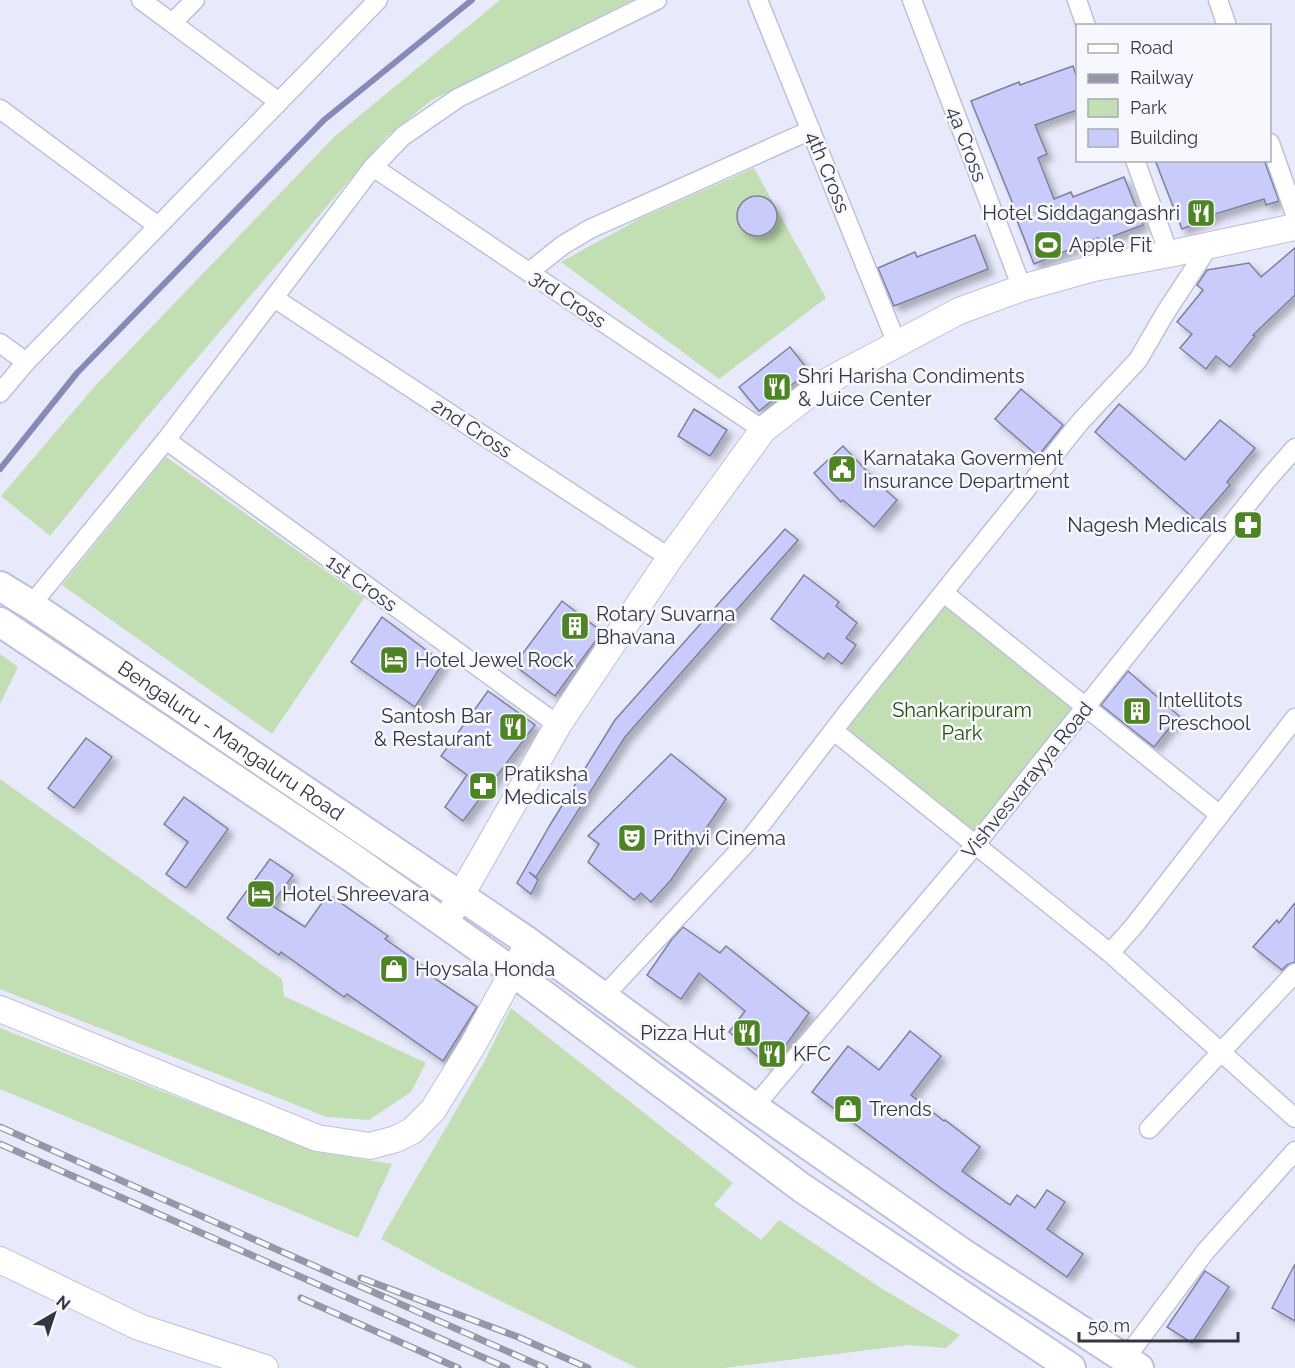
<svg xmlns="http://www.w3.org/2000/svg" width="1295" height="1368" font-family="Raleway,sans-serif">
<defs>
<filter id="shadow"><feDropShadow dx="5.5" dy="5.5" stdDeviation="3" flood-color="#0004"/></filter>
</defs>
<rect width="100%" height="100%" fill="#e8eafc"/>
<!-- green -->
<g fill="#c1dfb2">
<path d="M500 0H633L432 100 387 136 141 424 50 536 1 496 95 386 335 136Z"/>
<path d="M754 168 826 298 719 379 561 262 641 218Z"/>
<path d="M166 457 364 598 272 734 62 585Z"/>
<path d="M946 605 1075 709 974 834 845 732Z"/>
<path d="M0 654 18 667 0 704Z"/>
<path d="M0 779 282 979 284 996 426 1063 411 1092 369 1120 327 1117 0 989Z"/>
<path d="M511 1008 733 1183 714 1205 761 1240 779 1220 884 1290 960 1335 946 1348 908 1345 724 1368H637L442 1272 381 1239 483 1064Z"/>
<path d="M0 1028 318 1152 392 1164 358 1238 0 1089Z"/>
</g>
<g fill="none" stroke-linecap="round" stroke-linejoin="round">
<!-- stream -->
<path stroke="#878ab6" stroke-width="6" d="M0 469 77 373 324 120 472 0"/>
</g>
<!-- building -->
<g fill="#c9ccfb" stroke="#7e809b" stroke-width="1.5" filter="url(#shadow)">
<path d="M1073 66 1077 78V110L1035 125 1047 154 1038 158 1054 199 1071 192 1073 197 1124 177 1143 225 1100 241 1098 238 1034 264 1015 215 1017 214 971 101 1019 82 1020 85Z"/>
<path d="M1155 160H1264L1279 201 1266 205 1264 199 1215 214V216L1182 229Z"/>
<circle cx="757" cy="216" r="20"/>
<path d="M975 235 988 269 894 306 878 268 915 252 917 257Z"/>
<path d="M1295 248V295L1253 335 1255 336 1230 367 1216 356 1206 369 1180 348 1192 334 1177 322 1203 290 1197 285 1207 270 1249 263 1261 277Z"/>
<path d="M790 347 809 371 759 411 739 387Z"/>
<path d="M1021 389 1063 425 1038 456 995 419Z"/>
<path d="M1119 404 1185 460 1220 420 1255 448 1227 482 1230 485 1198 522 1095 432Z"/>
<path d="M694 409 727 430 710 456 678 436Z"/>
<path d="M843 446 880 485 897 500 874 527 843 500 841 502 814 473Z"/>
<path d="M785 529 798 540 625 737 536 877 529 872 538 880 531 894 517 883 550 825 615 720Z"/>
<path d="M804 575 839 602 836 606 857 623 846 638 856 645 842 664 828 653 824 659 771 619Z"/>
<path d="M562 601 602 632 555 696 514 665Z"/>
<path d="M382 617 443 663 415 707 351 662Z"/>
<path d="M1128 671 1179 716 1154 747 1101 705Z"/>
<path d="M488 691 535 725 463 821 445 807 467 775 441 756Z"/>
<path d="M86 738 112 757 74 808 48 788Z"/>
<path d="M671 754 726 799 671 880 651 902 641 893 634 900 588 862 599 844 588 836Z"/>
<path d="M184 797 228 829 186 888 166 874 188 842 164 824Z"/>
<path d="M270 859 293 875 271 905 305 927 328 894 388 936 385 939 426 968 424 971 477 1007 443 1061 347 994 344 997 281 952 279 955 227 918Z"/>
<path d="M1295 903V962L1287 965 1282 970 1253 947 1277 920 1279 923Z"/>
<path d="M683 927 720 953 726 946 809 1013 770 1067 729 1032 745 1011 699 973 681 999 647 975 672 939Z"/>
<path d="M910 1031 941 1056 911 1095 944 1121 945 1120 980 1147 962 1171 1010 1205 1017 1195 1035 1208 1047 1190 1065 1202 1047 1229 1083 1254 1067 1277 942 1189 812 1092 848 1046 879 1070Z"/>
<path d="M1295 1264V1321L1272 1308Z"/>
<path d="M1205 1271 1229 1287 1192 1343 1167 1327Z"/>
</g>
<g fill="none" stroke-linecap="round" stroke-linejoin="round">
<!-- street casing -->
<g stroke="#bdc0dd" stroke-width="21">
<g id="street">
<path d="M141 0 279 102"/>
<path d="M758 0 897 344"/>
<path d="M912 0 1022 288"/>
<path d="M1077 0 1086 26"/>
<path d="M1218 0 1227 26"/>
<path d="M172 23 195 0"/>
<path d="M0 109 158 226"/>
<path d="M1270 143 1295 214"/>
<path d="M1135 160 1169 254"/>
<path d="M373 167 763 430"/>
<path d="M529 272 563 245 590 229 811 130"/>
<path d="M274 298 670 558"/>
<path d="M0 343 26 362"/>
<path d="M0 393 26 362 378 0"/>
<path d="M166 440 558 725"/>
<path d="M944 593 1220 815"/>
<path d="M31 605 166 440 373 167 403 136 458 98 657 0"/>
<path d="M834 731 1110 953 1295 1118"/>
<path d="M1110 953 1134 926 1295 718"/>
<path d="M604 996 750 839 850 709 1081 421 1138 360 1164 315 1209 246"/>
<path d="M754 1107 976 844 1266 481 1295 448"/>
<path d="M1149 1129 1295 973"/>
<path d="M1125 1359 1205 1252 1295 1151"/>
</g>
</g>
<!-- secondary casing -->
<g stroke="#bdc0dd" stroke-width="28">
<g id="secondary">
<path d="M445 923 558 725 670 558 763 430 822 384 959 311 1022 288 1094 268 1169 254 1295 227"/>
<path d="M0 1009 317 1138 370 1146 396 1139 412 1131 433 1110 473 1045 529 942"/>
<path d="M0 1260 139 1327 265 1368"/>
</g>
</g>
<!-- primary casing -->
<g stroke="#bdc0dd" stroke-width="32">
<g id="primary">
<path id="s1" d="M0 586 31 605 524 939 754 1107 964 1254 1139 1368"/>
<path d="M0 622 351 857 505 966 802 1188 1071 1368"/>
</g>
</g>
<!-- street -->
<use href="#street" stroke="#fff" stroke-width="18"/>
<!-- secondary -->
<use href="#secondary" stroke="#fff" stroke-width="26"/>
<!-- primary -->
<use href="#primary" stroke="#fff" stroke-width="28"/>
<!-- rail casing -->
<g stroke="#9597a6" stroke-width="7">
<g id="rail">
<path d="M0 1127 545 1368"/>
<path d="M0 1144 507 1368"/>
<path d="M361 1278 518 1337 588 1368"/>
<path d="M301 1298 458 1368"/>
</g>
</g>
<!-- rail -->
<use href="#rail" stroke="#f7f8fe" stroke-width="4.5" stroke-dasharray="14" stroke-linecap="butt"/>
</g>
<!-- icons -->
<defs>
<g id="restaurant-square" transform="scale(1.5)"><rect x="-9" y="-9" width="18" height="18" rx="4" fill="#4c8521" stroke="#f7f8fe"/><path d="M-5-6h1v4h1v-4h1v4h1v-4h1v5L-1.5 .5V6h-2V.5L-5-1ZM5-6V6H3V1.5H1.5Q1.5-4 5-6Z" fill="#fff"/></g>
<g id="stadium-square" transform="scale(1.5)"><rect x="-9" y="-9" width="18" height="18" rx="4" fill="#4c8521" stroke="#f7f8fe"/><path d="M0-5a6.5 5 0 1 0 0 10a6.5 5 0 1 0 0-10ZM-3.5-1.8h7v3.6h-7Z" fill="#fff"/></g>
<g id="civic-square" transform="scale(1.5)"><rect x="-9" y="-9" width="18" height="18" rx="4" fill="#4c8521" stroke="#f7f8fe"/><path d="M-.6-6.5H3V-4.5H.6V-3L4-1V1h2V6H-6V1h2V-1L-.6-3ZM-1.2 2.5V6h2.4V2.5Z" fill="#fff"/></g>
<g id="pharmacy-square" transform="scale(1.5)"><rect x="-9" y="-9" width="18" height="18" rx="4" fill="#4c8521" stroke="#f7f8fe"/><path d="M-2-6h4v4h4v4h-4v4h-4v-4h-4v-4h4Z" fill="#fff"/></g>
<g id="building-square" transform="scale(1.5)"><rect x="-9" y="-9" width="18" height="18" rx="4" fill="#4c8521" stroke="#f7f8fe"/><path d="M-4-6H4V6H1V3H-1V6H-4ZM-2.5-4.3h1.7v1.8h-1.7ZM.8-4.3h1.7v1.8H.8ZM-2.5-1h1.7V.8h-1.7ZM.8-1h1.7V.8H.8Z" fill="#fff"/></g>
<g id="hotel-square" transform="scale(1.5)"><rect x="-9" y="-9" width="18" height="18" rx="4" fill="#4c8521" stroke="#f7f8fe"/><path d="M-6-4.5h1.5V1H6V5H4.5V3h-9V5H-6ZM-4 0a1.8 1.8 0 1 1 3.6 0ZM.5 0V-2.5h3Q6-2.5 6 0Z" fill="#fff"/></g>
<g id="theatre-square" transform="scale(1.5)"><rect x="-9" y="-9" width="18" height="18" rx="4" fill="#4c8521" stroke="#f7f8fe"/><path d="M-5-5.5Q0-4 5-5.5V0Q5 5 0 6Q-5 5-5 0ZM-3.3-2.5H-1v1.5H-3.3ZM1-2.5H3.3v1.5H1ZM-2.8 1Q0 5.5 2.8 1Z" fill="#fff"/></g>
<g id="shop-square" transform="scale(1.5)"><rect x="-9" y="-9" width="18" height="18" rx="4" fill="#4c8521" stroke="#f7f8fe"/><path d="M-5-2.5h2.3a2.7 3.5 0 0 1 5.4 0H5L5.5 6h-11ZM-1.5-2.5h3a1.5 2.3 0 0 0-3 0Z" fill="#fff"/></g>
</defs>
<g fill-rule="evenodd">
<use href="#restaurant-square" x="1201" y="213"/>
<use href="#stadium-square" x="1048" y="245"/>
<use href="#restaurant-square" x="777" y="387"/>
<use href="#civic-square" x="842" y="469"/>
<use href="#pharmacy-square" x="1248" y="525"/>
<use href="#building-square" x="575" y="626"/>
<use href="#hotel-square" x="394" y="660"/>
<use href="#building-square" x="1137" y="711"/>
<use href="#restaurant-square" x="513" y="727"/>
<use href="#pharmacy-square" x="483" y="786"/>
<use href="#theatre-square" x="632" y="838"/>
<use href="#hotel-square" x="261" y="894"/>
<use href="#shop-square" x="394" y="969"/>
<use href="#restaurant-square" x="747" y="1033"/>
<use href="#restaurant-square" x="772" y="1054"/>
<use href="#shop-square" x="848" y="1109"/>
</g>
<g text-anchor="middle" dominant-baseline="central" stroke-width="5" stroke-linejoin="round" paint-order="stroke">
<!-- street labels -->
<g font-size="20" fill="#343541" stroke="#f7f8fe">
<text transform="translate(967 144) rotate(69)">4a Cross</text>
<text transform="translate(828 172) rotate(68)">4th Cross</text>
<text transform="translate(568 299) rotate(34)">3rd Cross</text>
<text transform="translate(472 428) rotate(33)">2nd Cross</text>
<text transform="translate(362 583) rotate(36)">1st Cross</text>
<text stroke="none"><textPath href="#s1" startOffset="278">Bengaluru - Mangaluru Road</textPath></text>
<text transform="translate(1027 780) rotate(-51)">Vishvesvarayya Road</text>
</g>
<!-- poi labels -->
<g font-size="20" fill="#343541" stroke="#f7f8fe" text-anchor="start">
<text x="1180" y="213" text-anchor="end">Hotel Siddagangashri</text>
<text x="1069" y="245">Apple Fit</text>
<text x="798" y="376">Shri Harisha Condiments<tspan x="798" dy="23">&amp; Juice Center</tspan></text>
<text x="863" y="458">Karnataka Goverment<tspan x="863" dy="23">Insurance Department</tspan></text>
<text x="1227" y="525" text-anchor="end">Nagesh Medicals</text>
<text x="596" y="614">Rotary Suvarna<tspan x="596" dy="23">Bhavana</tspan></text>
<text x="415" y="660">Hotel Jewel Rock</text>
<text x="1158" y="700">Intellitots<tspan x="1158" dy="23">Preschool</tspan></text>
<text x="492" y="716" text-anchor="end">Santosh Bar<tspan x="492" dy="23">&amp; Restaurant</tspan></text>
<text x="504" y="774">Pratiksha<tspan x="504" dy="23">Medicals</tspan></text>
<text x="653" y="838">Prithvi Cinema</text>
<text x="282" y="894">Hotel Shreevara</text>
<text x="415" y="969">Hoysala Honda</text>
<text x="726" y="1033" text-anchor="end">Pizza Hut</text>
<text x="793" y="1054">KFC</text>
<text x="869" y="1109">Trends</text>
</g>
<!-- park labels -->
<g font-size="20" fill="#285002" stroke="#f7f8fe">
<text x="962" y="710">Shankaripuram<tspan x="962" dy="23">Park</tspan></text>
</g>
</g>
<!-- legend -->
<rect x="1076" y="24" width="195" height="138" fill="#f7f8fe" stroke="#a9aab2" stroke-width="1.5"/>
<rect x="1088" y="44" width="30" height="9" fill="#ffffff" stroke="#a9aab2" stroke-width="1.5"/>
<text x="1130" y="54" font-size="18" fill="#343541">Road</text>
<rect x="1088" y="74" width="30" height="9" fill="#9597a6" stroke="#a9aab2" stroke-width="1.5"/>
<text x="1130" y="84" font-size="18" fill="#343541">Railway</text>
<rect x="1088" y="99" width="30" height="18" fill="#c1dfb2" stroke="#a9aab2" stroke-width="1.5"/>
<text x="1130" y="114" font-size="18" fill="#343541">Park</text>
<rect x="1088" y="129" width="30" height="18" fill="#c9ccfb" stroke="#a9aab2" stroke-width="1.5"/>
<text x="1130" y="144" font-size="18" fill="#343541">Building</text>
<!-- north arrow -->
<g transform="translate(54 1314) rotate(39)" stroke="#f7f8fe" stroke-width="4.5" paint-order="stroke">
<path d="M0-4.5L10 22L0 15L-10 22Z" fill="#343541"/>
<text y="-9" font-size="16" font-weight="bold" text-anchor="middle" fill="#343541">N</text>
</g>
<!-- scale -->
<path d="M1079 1332v9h159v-9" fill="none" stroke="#343541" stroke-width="3"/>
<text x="1088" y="1332" font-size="18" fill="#343541" stroke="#f7f8fe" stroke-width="4.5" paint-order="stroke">50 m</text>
</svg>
